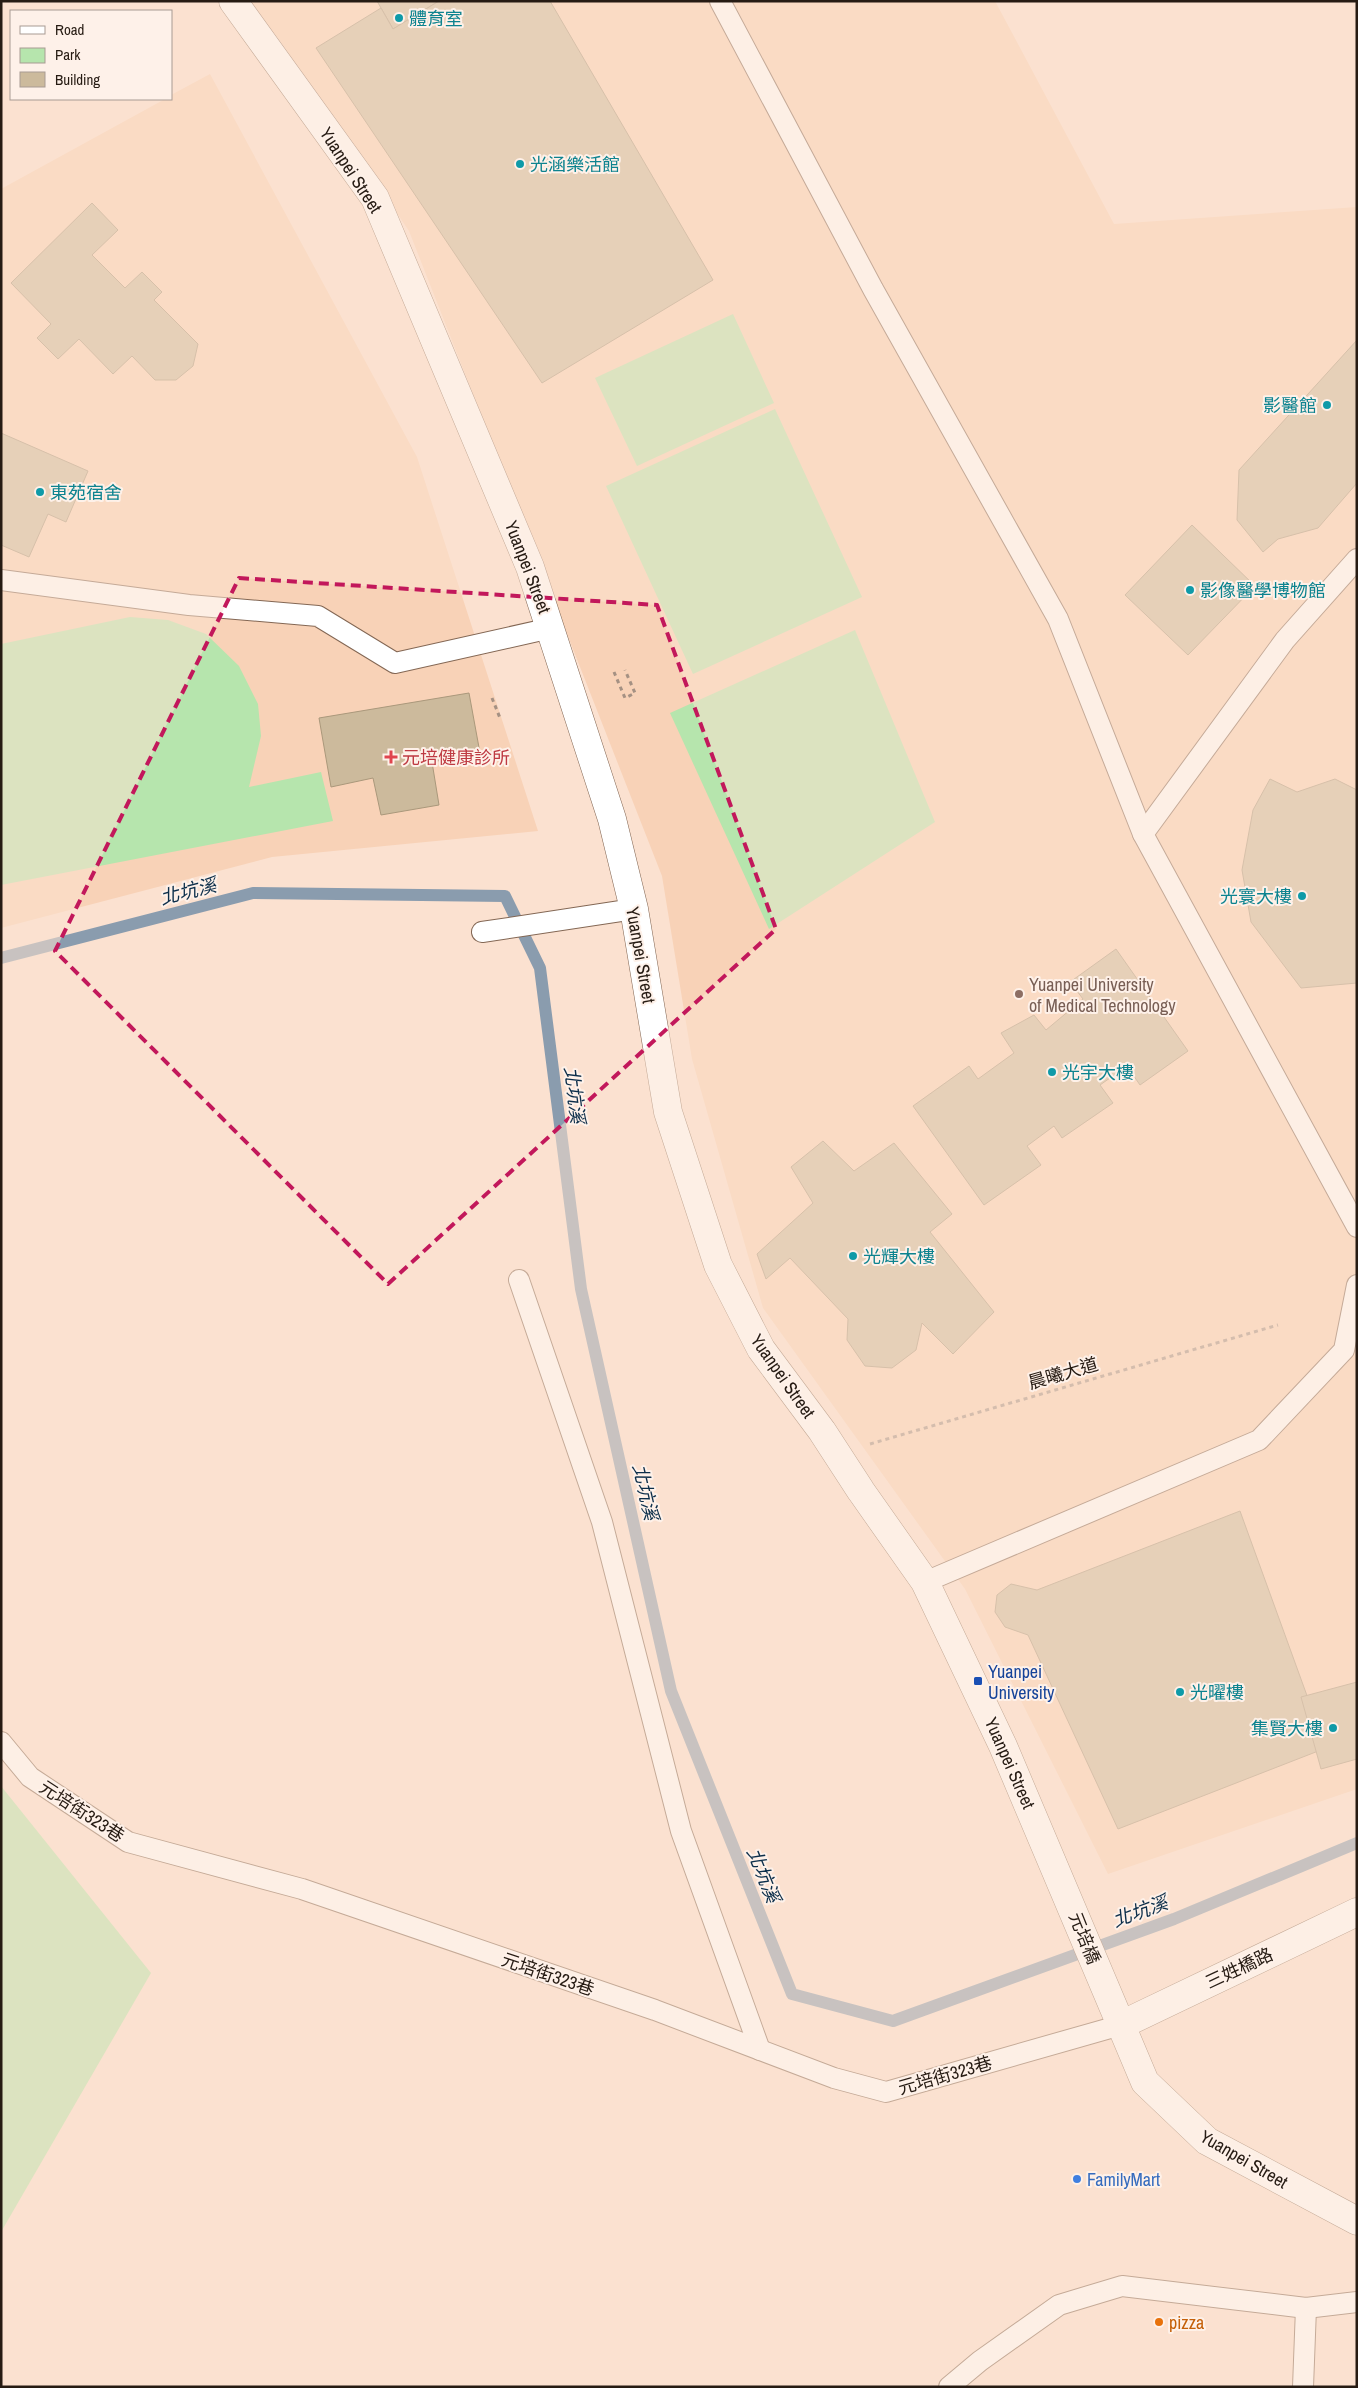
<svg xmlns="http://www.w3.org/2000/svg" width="1358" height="2388" font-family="'Archivo Narrow','Noto Sans TC',sans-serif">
<rect width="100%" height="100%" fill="#fbe1d0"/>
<!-- built -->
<g fill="#f8d2b7">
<path d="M248 1H995L1114 224 1357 207V1789L1108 1874 965 1589 763 1308 692 1059 662 876 409 231 278 38Z"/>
<path d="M210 74 417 457 538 831 272 857 1 928V189L165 99H171V95Z"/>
</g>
<!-- green -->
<g fill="#b6e5ad">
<path d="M733 314 774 403 637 466 595 378Z"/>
<path d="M775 409 862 597 693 674 606 486Z"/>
<path d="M130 617 168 620 206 634 239 666 258 704 261 736 249 787 321 772 333 821 1 885V644Z"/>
<path d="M855 630 935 822 769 929 670 713Z"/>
<path d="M1 1786 151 1973 1 2232Z"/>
</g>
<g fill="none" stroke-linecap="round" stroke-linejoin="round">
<!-- stream -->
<path stroke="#8a9cae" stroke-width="12" d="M1 958 253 893 505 896 540 968 581 1289 671 1691 792 1994 893 2021 1174 1919 1357 1843"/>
</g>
<!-- building -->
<g fill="#ccba9c" stroke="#aa987b">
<path d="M377 1H439L393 29Z"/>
<path d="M439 1H550L713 280 542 383 316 48 381 8 393 29Z"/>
<path d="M92 203 118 230 92 255 125 288 142 272 162 292 154 300 198 344 193 366 176 380H155L132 356 113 374 79 339 58 359 37 338 51 324 11 283Z"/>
<path d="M1357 340V483L1318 528 1278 539 1263 552 1237 520 1239 470Z"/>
<path d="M1 433 88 471 66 522 48 514 29 557 1 545Z"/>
<path d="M1192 525 1255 586 1188 655 1125 595Z"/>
<path d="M469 693 480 753 432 762 439 805 381 815 373 778 331 787 319 718Z"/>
<path d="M1270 779 1297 792 1335 779 1357 790V983L1301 988 1251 922 1242 870 1253 810Z"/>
<path d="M1116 949 1188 1051 1140 1085 1127 1066 1100 1085 1113 1103 1062 1138 1054 1126 1027 1146 1041 1165 984 1205 913 1106 969 1066 978 1079 1014 1053 1001 1033 1034 1015 1046 1030 1083 999 1070 982Z"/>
<path d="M823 1141 854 1171 894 1143 952 1214 930 1232 994 1312 953 1354 922 1323 916 1350 892 1368 865 1366 847 1340 848 1319 790 1258 766 1279 757 1254 813 1203 791 1167Z"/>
<path d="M1240 1511 1326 1748 1118 1829 1028 1635 1005 1627 995 1612 997 1595 1011 1584 1037 1590Z"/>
<path d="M1357 1682V1759L1321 1769 1301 1697Z"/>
</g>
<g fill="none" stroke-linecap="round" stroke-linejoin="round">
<!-- service casing -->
<g stroke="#836754" stroke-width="22">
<g id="service">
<path d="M720 1 873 289 1058 619 1143 834 1357 1227"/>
<path d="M1 580 189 605 318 616 395 663 551 628"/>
<path d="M1143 834 1285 640 1357 559"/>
<path d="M482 932 634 909"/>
<path d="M519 1280 602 1522 681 1831 760 2050"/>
<path d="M925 1582 1259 1440 1344 1350 1357 1285"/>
<path d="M1 1742 30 1777 128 1842 302 1889 655 2010 834 2078 886 2092 1121 2025"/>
<path d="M949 2387 980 2361 1059 2305 1122 2286 1306 2308 1357 2302"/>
<path d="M1303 2387 1306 2308"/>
</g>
</g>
<!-- minor casing -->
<g stroke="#836754" stroke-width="29">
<path id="minor" d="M1121 2025 1145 2082 1207 2141 1357 2221"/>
</g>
<!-- tertiary casing -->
<g stroke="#836754" stroke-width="29">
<path id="tertiary" d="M233 1 375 198 530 567 612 819 634 909 668 1112 718 1265 761 1349 822 1431 861 1491 925 1582 1003 1746 1121 2025 1357 1912"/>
</g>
<!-- path -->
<g stroke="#a59183" stroke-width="3" stroke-dasharray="4 4" stroke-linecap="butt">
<path d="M614 672 625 698 635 693 625 670"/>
<path d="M492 698 500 718"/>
<path d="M870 1444 1278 1325"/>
</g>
<!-- service -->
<use href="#service" stroke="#fff" stroke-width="20"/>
<!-- minor -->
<use href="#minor" stroke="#fff" stroke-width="28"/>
<!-- tertiary -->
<use href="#tertiary" stroke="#fff" stroke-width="28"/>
</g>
<!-- marked area -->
<path d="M0 0H1358V2388H0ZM239 578 657 605 776 929 388 1284 55 951Z" fill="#fbe1d0" fill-opacity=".55" fill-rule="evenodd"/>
<path fill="none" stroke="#c2185b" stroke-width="4" stroke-dasharray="10 6" stroke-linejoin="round" d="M239 578 657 605 776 929 388 1284 55 951Z"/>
<!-- markers -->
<g fill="#0f9aa8" stroke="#fef1e9" stroke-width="2">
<circle cx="399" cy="18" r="5"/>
<circle cx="520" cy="164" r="5"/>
<circle cx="1327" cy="405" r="5"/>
<circle cx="40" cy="492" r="5"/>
<circle cx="1190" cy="590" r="5"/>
<circle cx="1302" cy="896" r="5"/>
<circle cx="1052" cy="1072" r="5"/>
<circle cx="853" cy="1256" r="5"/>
<circle cx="1180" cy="1692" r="5"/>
<circle cx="1333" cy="1728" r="5"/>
</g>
<path fill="#e0444e" stroke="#fef1e9" stroke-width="2" d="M388.5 749.5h5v5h5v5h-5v5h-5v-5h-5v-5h5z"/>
<circle fill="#8d6e63" stroke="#fef1e9" stroke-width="2" cx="1019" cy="994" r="5"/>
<rect fill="#1a4fb4" stroke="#fef1e9" stroke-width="2" x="973" y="1676" width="10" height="10" rx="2.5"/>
<circle fill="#3f7fe0" stroke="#fef1e9" stroke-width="2" cx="1077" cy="2179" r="5"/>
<circle fill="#e8710a" stroke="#fef1e9" stroke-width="2" cx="1159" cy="2322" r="5"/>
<g text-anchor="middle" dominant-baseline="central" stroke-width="4" stroke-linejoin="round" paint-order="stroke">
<!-- culture labels -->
<g font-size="18" fill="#0d838f" stroke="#fef1e9" text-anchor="start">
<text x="409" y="18">體育室</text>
<text x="530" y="164">光涵樂活館</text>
<text x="1317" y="405" text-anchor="end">影醫館</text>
<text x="50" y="492">東苑宿舍</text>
<text x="1200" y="590">影像醫學博物館</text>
<text x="1292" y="896" text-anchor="end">光寰大樓</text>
<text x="1062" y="1072">光宇大樓</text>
<text x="863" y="1256">光輝大樓</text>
<text x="1190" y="1692">光曜樓</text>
<text x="1323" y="1728" text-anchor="end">集賢大樓</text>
</g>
<!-- street labels -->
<g font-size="18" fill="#261b13" stroke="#fef1e9">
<text transform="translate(351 170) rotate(57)">Yuanpei Street</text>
<text transform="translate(528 567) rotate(69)">Yuanpei Street</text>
<text transform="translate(641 955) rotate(80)">Yuanpei Street</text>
<text transform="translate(1063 1373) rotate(-16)">晨曦大道</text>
<text transform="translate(783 1376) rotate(55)">Yuanpei Street</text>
<text transform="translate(1010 1763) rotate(66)">Yuanpei Street</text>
<text transform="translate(82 1811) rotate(33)">元培街323巷</text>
<text transform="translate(1085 1938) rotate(68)">元培橋</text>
<text transform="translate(1239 1968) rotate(-25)">三姓橋路</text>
<text transform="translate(548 1974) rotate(19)">元培街323巷</text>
<text transform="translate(945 2075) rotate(-16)">元培街323巷</text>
<text transform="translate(1244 2159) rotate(30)">Yuanpei Street</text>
</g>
<!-- health labels -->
<g font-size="18" fill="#be3a42" stroke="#fef1e9" text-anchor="start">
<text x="402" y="757">元培健康診所</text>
</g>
<!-- education labels -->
<g font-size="18" fill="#785e54" stroke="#fef1e9" text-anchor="start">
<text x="1029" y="984">Yuanpei University<tspan x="1029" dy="21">of Medical Technology</tspan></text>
</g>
<!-- transit labels -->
<g font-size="18" fill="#164399" stroke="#fef1e9" text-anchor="start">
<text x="988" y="1671">Yuanpei<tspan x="988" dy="21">University</tspan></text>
</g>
<!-- shop labels -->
<g font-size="18" fill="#366cbe" stroke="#fef1e9" text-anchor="start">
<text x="1087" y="2179">FamilyMart</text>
</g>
<!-- food labels -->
<g font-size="18" fill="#c56008" stroke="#fef1e9" text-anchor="start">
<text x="1169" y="2322">pizza</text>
</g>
<!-- water labels -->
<g font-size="19" font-style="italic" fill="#0c2e4a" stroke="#fef1e9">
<text transform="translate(188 891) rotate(-14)">北坑溪</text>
<text transform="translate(575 1095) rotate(83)">北坑溪</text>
<text transform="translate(646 1492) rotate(77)">北坑溪</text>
<text transform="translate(764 1875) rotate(68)">北坑溪</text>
<text transform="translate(1140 1911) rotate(-20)">北坑溪</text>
</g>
</g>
<!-- border -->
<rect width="1358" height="2388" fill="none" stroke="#261b13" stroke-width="5"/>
<!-- legend -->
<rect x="10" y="10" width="162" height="90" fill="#fef1e9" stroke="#a89b93"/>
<rect x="20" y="26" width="25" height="8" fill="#ffffff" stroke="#a89b93"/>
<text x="55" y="35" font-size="15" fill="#261b13">Road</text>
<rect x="20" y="48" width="25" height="15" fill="#b6e5ad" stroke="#a89b93"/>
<text x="55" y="60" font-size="15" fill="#261b13">Park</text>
<rect x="20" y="72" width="25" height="15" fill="#ccba9c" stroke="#a89b93"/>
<text x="55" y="85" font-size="15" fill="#261b13">Building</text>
</svg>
